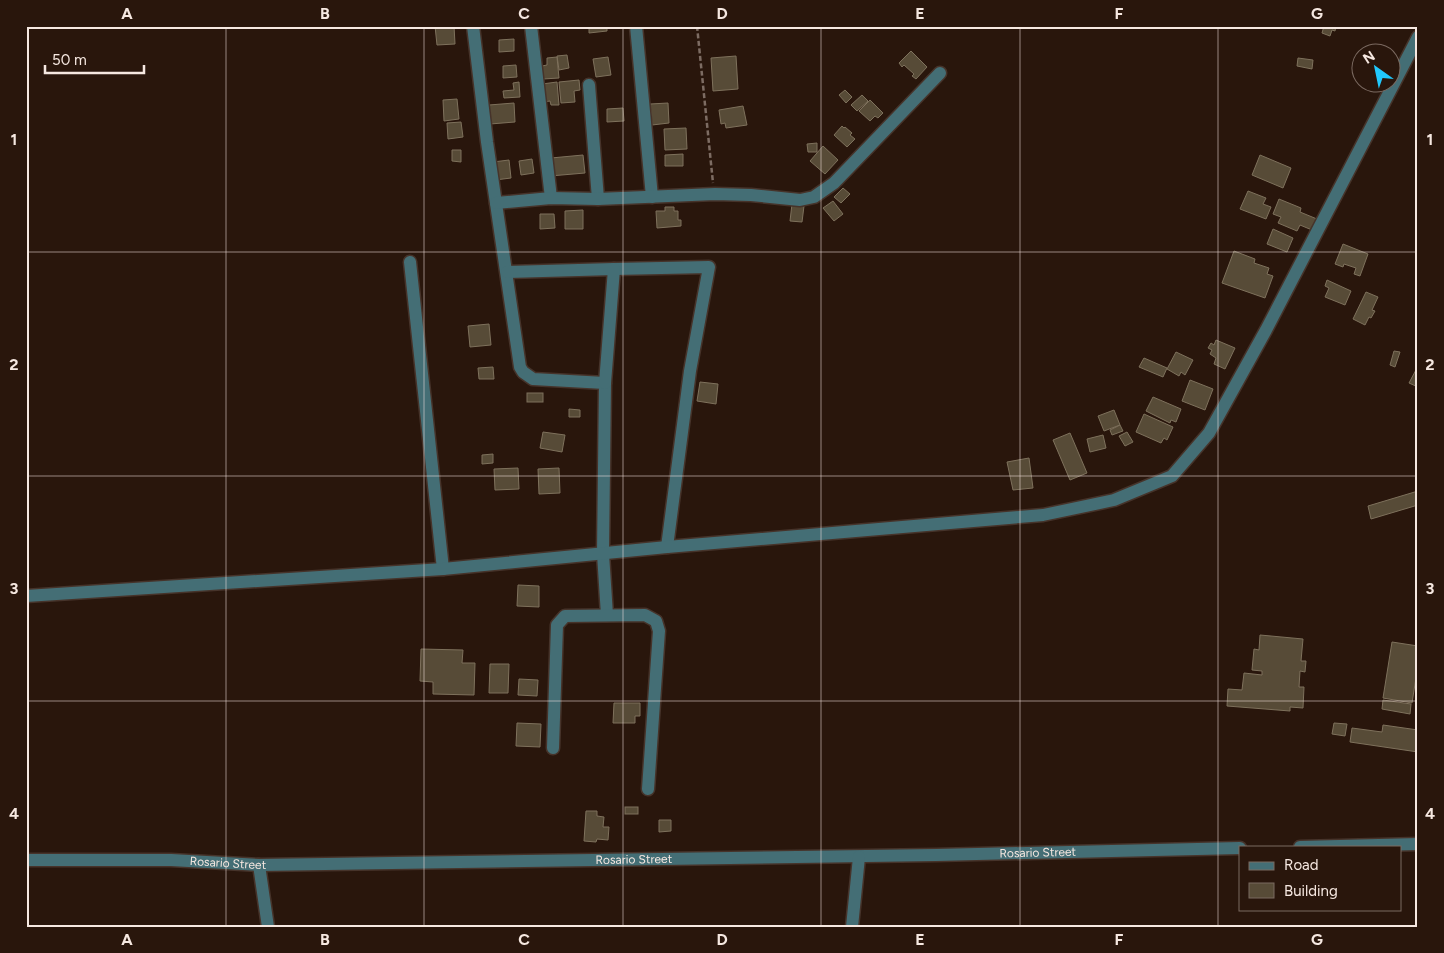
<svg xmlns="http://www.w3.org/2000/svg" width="1444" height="953" font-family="Figtree,sans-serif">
<rect width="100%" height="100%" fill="#29160c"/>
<!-- building -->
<g fill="#574b37" stroke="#7e715c">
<path d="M435 26H454L455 44 437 45Z"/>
<path d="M589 26H607V31L589 33Z"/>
<path d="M1324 26H1336L1335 31 1332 30 1330 36 1322 33Z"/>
<path d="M514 39V51L499 52V40Z"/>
<path d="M911 51 927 67 916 79 912 76 914 74 904 65 902 67 899 63Z"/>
<path d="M567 55 569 68 559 70 557 56Z"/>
<path d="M736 56 738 89 713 91 711 58Z"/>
<path d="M557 57 559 78 543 79 542 66 547 65V58Z"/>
<path d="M608 57 611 75 596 77 593 59Z"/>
<path d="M1298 58 1313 60 1312 69 1297 66Z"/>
<path d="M516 65 517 77 503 78V66Z"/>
<path d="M579 80 580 90 574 91 575 102 561 103 559 82Z"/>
<path d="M519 82 520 97 504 98 503 91 514 90 513 83Z"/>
<path d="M557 82 559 105H551L550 101 543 102 542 84Z"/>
<path d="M845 90 852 97 846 103 839 95Z"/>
<path d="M862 95 868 101 857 111 851 105Z"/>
<path d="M457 99 459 119 444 121 443 100Z"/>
<path d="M870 100 883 113 878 118 875 116 870 121 859 111Z"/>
<path d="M514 103 515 122 490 124 489 105Z"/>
<path d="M668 103 669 123 652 125 650 104Z"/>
<path d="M743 106 747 125 726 128 725 123 721 124 719 110Z"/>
<path d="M623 108 624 121 607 122V109Z"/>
<path d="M461 122 463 137 448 139 447 123Z"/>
<path d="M842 126 844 128 845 127 852 133 850 135 855 139 847 147 834 135Z"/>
<path d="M686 128 687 149 665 150 664 129Z"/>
<path d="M817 143V152H808L807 144Z"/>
<path d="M823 146 838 160 825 174 810 161Z"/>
<path d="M452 150H461V162L452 161Z"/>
<path d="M683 154V166H665V155Z"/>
<path d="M583 155 585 173 550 176 551 158Z"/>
<path d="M1260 155 1291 168 1283 188 1252 175Z"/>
<path d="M532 159 534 173 521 175 519 161Z"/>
<path d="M509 160 511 178 495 180 493 162Z"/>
<path d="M843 188 850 194 841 203 834 197Z"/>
<path d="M1248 191 1266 198 1263 204 1271 207 1266 219 1240 209Z"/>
<path d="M1279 199 1301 208 1300 212 1317 219 1312 230 1300 225 1297 231 1278 223 1281 217 1273 214Z"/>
<path d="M833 201 843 214 834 221 823 208Z"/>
<path d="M792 204 804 206 802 222 790 221Z"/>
<path d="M665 207H674V211H678V220H681V226L657 228 656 211H665Z"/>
<path d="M583 210V229H565V211Z"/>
<path d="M540 214H554L555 228 540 229Z"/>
<path d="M1273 229 1293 238 1287 252 1267 244Z"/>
<path d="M1343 244 1368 254 1360 276 1354 274 1356 268 1344 264 1343 267 1335 264Z"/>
<path d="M1234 251 1255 259 1254 263 1269 268 1267 274 1273 276 1265 298 1222 283Z"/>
<path d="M1327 280 1351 291 1345 305 1325 297 1329 288 1325 286Z"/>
<path d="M1366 292 1378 297 1372 310 1375 311 1371 318 1369 317 1365 325 1353 319Z"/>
<path d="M489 324 491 345 470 347 468 326Z"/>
<path d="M1216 340 1235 348 1225 369 1214 364 1216 358 1210 354 1212 350 1208 348 1211 343 1214 345Z"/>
<path d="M1394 351 1400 352 1395 367 1390 365Z"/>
<path d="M1176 352 1193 360 1185 375 1181 372 1179 376 1167 369Z"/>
<path d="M1144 358 1167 368 1163 377 1139 367Z"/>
<path d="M493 367 494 379H479L478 368Z"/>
<path d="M1417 368H1418V387L1409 383Z"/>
<path d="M1190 380 1213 389 1205 410 1182 401Z"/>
<path d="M700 382 718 384 716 404 697 401Z"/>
<rect x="527" y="393" width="16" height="9"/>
<path d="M1153 397 1181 409 1176 422 1171 420 1170 423 1146 411Z"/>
<path d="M569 409 580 410V417H569Z"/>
<path d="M1114 410 1120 425 1104 431 1098 416Z"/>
<path d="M1144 414 1173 427 1167 440 1164 438 1161 443 1136 432Z"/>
<path d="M1120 425 1123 431 1112 435 1110 430Z"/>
<path d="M543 432 565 435 562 452 540 448Z"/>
<path d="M1127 432 1133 442 1125 446 1119 436Z"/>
<path d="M1070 433 1087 473 1070 480 1053 440Z"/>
<path d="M1103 435 1106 448 1090 452 1087 439Z"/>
<path d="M493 454V463L482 464V455Z"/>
<path d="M1029 458 1033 488 1013 490 1007 462Z"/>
<path d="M518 468 519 489 495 490 494 469Z"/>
<path d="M559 468 560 493 539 494 538 469Z"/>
<path d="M1418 491V505L1371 519 1368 506Z"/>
<path d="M518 585 539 586V607L517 606Z"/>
<path d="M1260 635 1303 639 1301 661H1306L1305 672 1300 671 1299 687H1304L1303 708 1290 707V711L1227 706 1228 689 1242 690 1244 673 1262 675V671L1252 670 1254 649 1259 650Z"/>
<path d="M1392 642 1418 646V665L1412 703 1383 698Z"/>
<path d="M421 649 463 650 462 663H475L474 695 433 694V682L420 681Z"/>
<path d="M490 664H509L508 693H489Z"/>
<path d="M519 679 538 680 537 696 518 695Z"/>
<path d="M1383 700 1411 704 1410 714 1382 709Z"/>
<path d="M614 703H640V716H635V723H613Z"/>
<path d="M517 723 541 724 540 747 516 746Z"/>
<path d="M1334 723 1347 724 1345 736 1332 734Z"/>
<path d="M1383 725 1418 730V752L1350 742 1352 728 1382 732Z"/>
<rect x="625" y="807" width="13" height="7"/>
<path d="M586 811H597V816L604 817 603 827H609L608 840 597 839 596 842 584 841Z"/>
<path d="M659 820H671V831L659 832Z"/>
</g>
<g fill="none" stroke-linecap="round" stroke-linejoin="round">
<!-- minor casing -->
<g stroke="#46332a" stroke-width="15">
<g id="minor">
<path d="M473 26 487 142 520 367 523 372 533 379 605 383 603 554 607 615"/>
<path d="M531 26 551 198"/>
<path d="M636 26 652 197"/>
<path d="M589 85 598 199"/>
<path d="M496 203 551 198 598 199 715 194 751 195 800 200 814 197 834 183 940 73"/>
<path d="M410 262 443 569"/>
<path d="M614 269 709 267 690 371 667 547"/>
<path d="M507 272 614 269 605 383"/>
<path d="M26 596 443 569 667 547 1043 515 1114 500 1172 476 1209 433 1266 330 1418 37"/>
<path d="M553 748 557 625 565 616 645 615 656 621 659 631 648 789"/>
<path d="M1300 847 1418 844"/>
<path id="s1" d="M26 860H171L259 865 936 855 1240 848"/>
<path d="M259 865 268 927"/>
<path d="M852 927 859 857"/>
</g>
</g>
<!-- path -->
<path stroke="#7d6c63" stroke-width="2.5" stroke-dasharray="5 2.5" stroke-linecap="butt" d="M697 26 713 183"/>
<!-- minor -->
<use href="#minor" stroke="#446e75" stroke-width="12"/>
</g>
<!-- grid -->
<path fill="none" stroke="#f6e8e1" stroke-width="1" stroke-opacity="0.55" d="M226 26V927M424 26V927M623 26V927M821 26V927M1020 26V927M1218 26V927M26 252H1418M26 476H1418M26 701H1418"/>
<g text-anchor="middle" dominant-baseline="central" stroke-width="4.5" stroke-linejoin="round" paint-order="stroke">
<!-- street labels -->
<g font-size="12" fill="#f6e8e1" stroke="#29160c">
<text stroke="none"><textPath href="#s1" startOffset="1012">Rosario Street</textPath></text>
<text stroke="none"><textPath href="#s1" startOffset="608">Rosario Street</textPath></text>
<text stroke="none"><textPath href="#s1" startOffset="202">Rosario Street</textPath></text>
</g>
</g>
<!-- border -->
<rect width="1444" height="953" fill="none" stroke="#29160c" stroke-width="55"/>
<!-- legend -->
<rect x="1239" y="846" width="162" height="65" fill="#29160c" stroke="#7b6a61"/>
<rect x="1249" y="862" width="25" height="8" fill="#446e75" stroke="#7b6a61"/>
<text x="1284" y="870" font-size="15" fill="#f6e8e1">Road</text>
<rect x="1249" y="883" width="25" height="15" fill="#574b37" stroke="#7b6a61"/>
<text x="1284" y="896" font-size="15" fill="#f6e8e1">Building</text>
<!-- north arrow -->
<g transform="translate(1376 68) rotate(327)"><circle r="24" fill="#29160c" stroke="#7b6a61"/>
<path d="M0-4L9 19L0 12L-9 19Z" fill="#21c9fd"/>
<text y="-8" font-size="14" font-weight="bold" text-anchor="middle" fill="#f6e8e1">N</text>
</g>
<!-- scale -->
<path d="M45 65v8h99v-8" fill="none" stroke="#f6e8e1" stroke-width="2.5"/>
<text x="52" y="65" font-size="15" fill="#f6e8e1" stroke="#29160c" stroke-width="4" paint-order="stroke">50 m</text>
<rect x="28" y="28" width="1388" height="898" fill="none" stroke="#f6e8e1" stroke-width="2"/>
<g font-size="16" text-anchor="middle" font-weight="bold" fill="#f6e8e1">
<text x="127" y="19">A</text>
<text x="325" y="19">B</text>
<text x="524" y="19">C</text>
<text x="722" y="19">D</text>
<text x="920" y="19">E</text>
<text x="1119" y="19">F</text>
<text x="1317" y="19">G</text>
<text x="14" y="145">1</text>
<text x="1430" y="145">1</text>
<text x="14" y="370">2</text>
<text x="1430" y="370">2</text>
<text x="14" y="594">3</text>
<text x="1430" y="594">3</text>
<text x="14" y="819">4</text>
<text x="1430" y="819">4</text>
<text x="127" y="945">A</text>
<text x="325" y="945">B</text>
<text x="524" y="945">C</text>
<text x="722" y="945">D</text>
<text x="920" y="945">E</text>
<text x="1119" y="945">F</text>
<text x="1317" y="945">G</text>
</g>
</svg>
